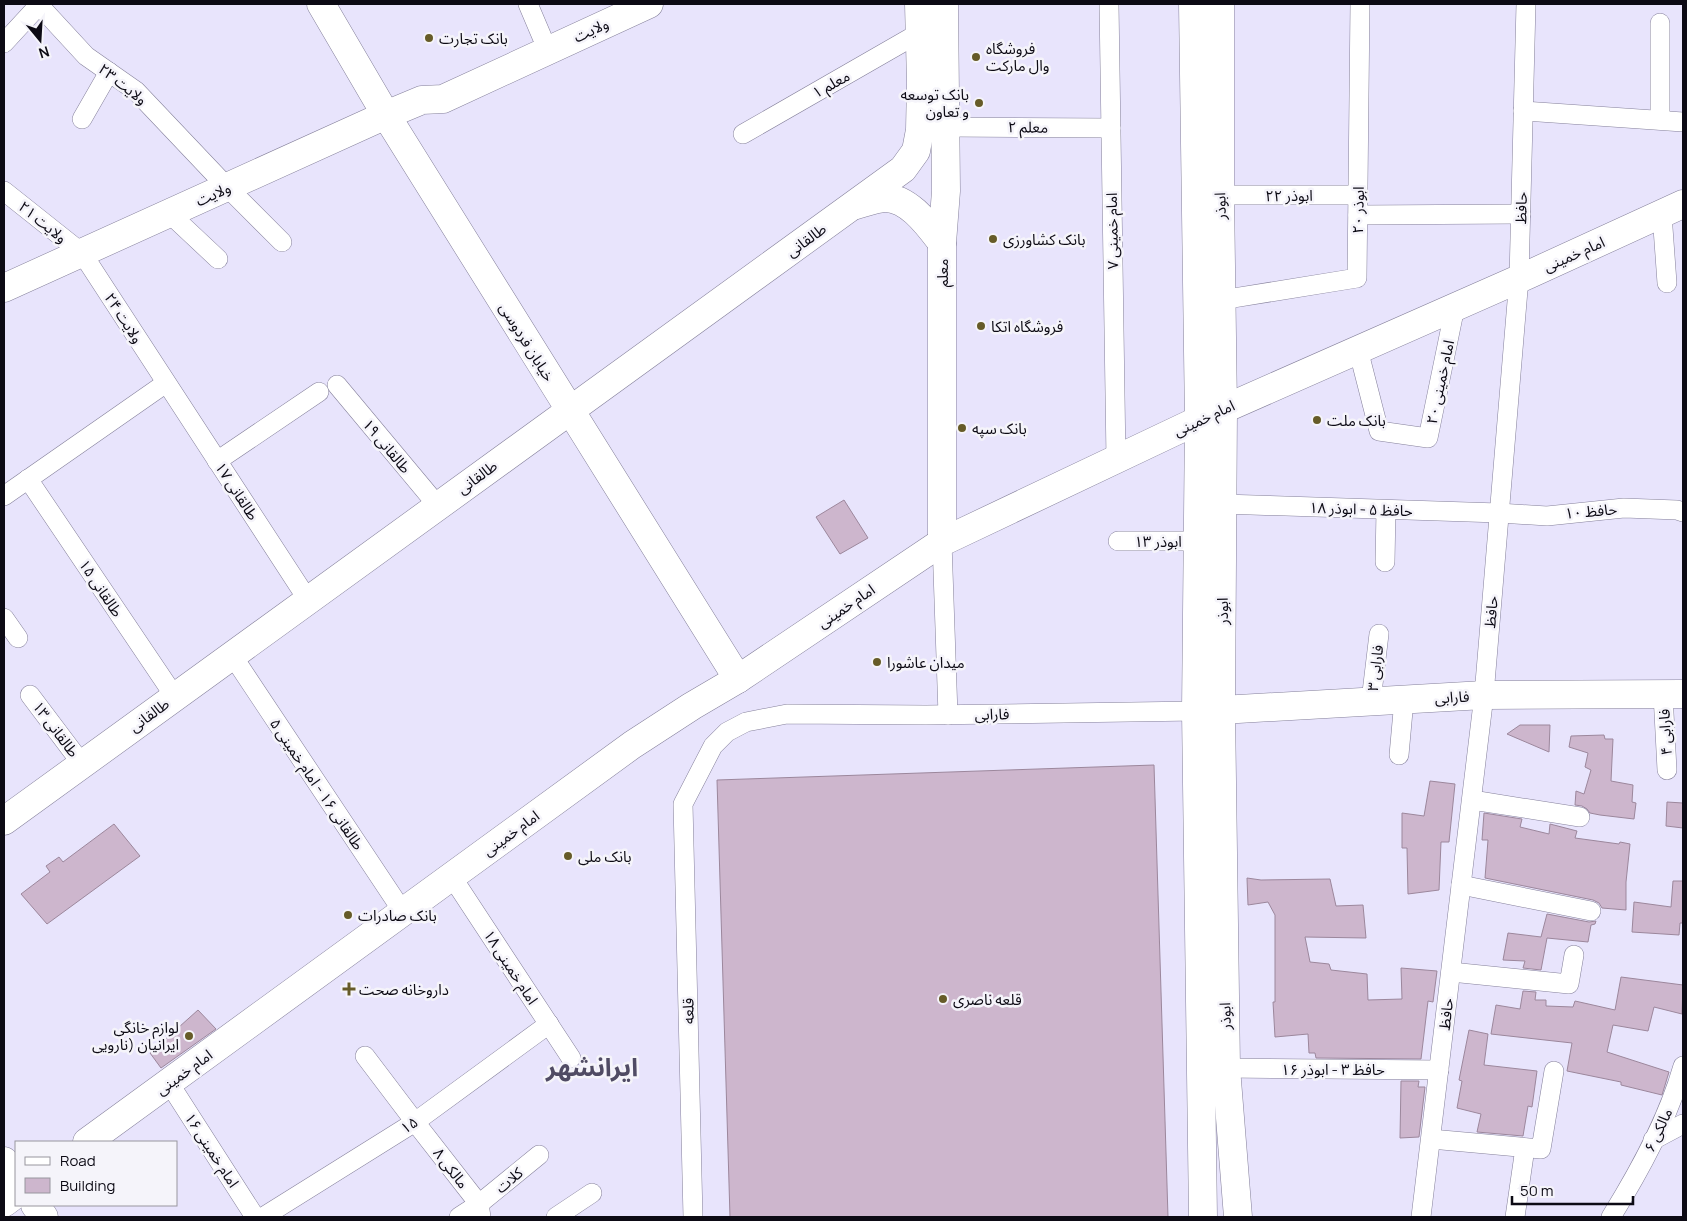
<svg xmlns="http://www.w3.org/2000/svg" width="1687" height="1221" font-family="Manrope,'Noto Sans Arabic',sans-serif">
<rect width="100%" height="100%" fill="#e8e4fc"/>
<!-- building -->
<g fill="#cdb6cd" stroke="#9c879c">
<path d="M844 500 868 538 840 554 816 517Z"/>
<path d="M1520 725H1550L1549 752 1507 734Z"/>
<path d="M1604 735 1605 739H1613L1611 781 1633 785 1632 802 1636 803 1634 819 1600 815 1590 813 1587 809 1582 806 1575 805 1576 791 1584 794 1591 770 1585 767 1588 753 1569 747 1571 736Z"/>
<path d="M1154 765 1168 1217H730L717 780Z"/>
<path d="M1430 781 1455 784 1449 842H1441L1439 890 1408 894 1407 848H1402V813L1424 816Z"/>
<path d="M1667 802 1683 803V828L1666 826Z"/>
<path d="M1484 813 1522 819 1520 827 1549 834 1550 824 1577 831 1575 838 1619 844 1620 842 1630 844 1626 882V910L1602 908 1599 903 1593 900 1485 878 1488 840H1482Z"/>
<path d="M114 824 140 856 47 924 21 894 50 872 46 866 59 857 63 862Z"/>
<path d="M1247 878 1261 880 1330 879 1336 906 1363 905 1366 938 1305 937 1310 962 1329 964 1331 970 1367 974 1368 1000 1402 999 1401 968 1437 971 1433 1002 1428 1001 1421 1059 1316 1058 1315 1053H1309L1308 1034 1275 1037 1273 1002H1275V915L1268 902 1248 905Z"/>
<path d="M1673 881H1683V923H1680L1679 935 1632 932 1634 902 1671 907Z"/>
<path d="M1547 914 1589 922 1596 921 1595 924 1591 925 1588 942 1547 938 1541 970 1523 968 1525 961 1503 960 1508 933 1541 937Z"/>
<path d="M1621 977 1683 985 1682 1014 1654 1007 1648 1031 1613 1025 1607 1052 1669 1072 1662 1095 1621 1085V1082L1567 1071 1572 1043 1491 1034 1496 1005 1520 1009 1523 991 1536 992 1535 1000H1546V1006L1573 1007 1575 1001 1615 1010Z"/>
<path d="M198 1010 216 1029 161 1068 150 1053Z"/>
<path d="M1469 1030 1488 1034 1484 1065 1537 1071 1532 1107 1528 1106 1523 1136 1477 1132 1481 1114 1457 1108 1462 1081 1459 1080Z"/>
<path d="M1401 1081H1419L1418 1087H1425L1419 1137 1400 1138Z"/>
</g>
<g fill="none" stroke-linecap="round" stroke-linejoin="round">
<!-- street casing -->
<g stroke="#85809b" stroke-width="20">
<g id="street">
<path d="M38 4 86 56 136 91 227 187 282 242"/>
<path d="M528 4 542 37"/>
<path d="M1109 4 1116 459"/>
<path d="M4 43 39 5"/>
<path d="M1523 111 1683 122"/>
<path d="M82 119 109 72"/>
<path d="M1660 120V23"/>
<path d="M946 127 1111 128"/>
<path d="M743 134 919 33"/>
<path d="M4 191 82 253 308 600"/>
<path d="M1220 195H1358"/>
<path d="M169 213 218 259"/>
<path d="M1662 214 1667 283"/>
<path d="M1358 215 1521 214"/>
<path d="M1221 300 1357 278 1360 4"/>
<path d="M1358 349 1379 431 1428 438 1455 307"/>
<path d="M337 385 438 506"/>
<path d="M217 461 319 392"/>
<path d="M28 479 175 697"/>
<path d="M4 496 166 383"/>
<path d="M1222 504 1499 513 1547 516 1624 508 1677 510 1683 512"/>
<path d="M1118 541H1198"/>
<path d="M942 542 948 715"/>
<path d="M1385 562 1386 510"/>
<path d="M4 618 18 638"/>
<path d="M232 655 403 912"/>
<path d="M1663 694 1667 770"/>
<path d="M30 695 82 764"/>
<path d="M1371 701 1379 634"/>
<path d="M1399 755 1404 700"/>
<path d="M1472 800 1580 817"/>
<path d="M452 877 571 1058"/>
<path d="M1461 885 1591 911"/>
<path d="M1451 972 1569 984 1574 955"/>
<path d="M365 1056 415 1122 479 1204 481 1217"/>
<path d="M1226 1068 1439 1070"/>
<path d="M169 1083 255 1217"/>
<path d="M1431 1139 1541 1149 1554 1071"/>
<path d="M1653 1140 1683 1124"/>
<path d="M263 1217 415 1122 549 1024"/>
<path d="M459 1217 479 1204 539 1155"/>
<path d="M556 1217 592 1193"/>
<path d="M693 1217 683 804 713 746 727 732 746 722 787 714 926 715 1196 711"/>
<path d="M1421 1217 1484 695 1519 278 1526 4"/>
<path d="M1515 1217 1525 1148"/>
<path d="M1611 1217C1640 1170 1668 1119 1683 1066"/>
</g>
</g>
<!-- secondary casing -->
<g stroke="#85809b" stroke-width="29">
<g id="secondary">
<path d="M321 4 386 115 738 679"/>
<path d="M1193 4 1199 420 1196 711 1203 1217"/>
<path d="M1220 4V195L1223 409 1221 710 1226 1068 1238 1217"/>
<path d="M856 205C865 203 874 199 883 198 908 196 929 226 942 243"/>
<path d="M4 288 386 115 422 100 443 99 649 4"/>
<path d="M942 542V243L946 191 944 4"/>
<path d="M1221 710 1484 695 1683 694"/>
<path d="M4 821 903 169 916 151 920 130 921 83 919 4"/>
<path d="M87 1142 632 745 692 706 738 679 942 542 1199 420 1530 274 1683 204"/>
<path d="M4 1161 16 1178"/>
<path d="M4 1203 16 1194"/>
<path d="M35 1205 44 1217"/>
</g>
</g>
<!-- street -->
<use href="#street" stroke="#fff" stroke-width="19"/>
<!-- secondary -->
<use href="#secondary" stroke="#fff" stroke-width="28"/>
</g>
<!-- markers -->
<g fill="#665b28" stroke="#f5f4fa" stroke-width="2">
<circle cx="429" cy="38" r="5"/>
<circle cx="976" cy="57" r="5"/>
<circle cx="979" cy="103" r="5"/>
<circle cx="993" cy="239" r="5"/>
<circle cx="981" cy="326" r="5"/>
<circle cx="1317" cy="420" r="5"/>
<circle cx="962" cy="428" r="5"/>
<circle cx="877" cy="662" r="5"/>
<circle cx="568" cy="856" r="5"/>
<circle cx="348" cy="915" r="5"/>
<path d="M346.5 981.5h5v5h5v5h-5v5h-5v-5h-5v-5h5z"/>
<circle cx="943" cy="999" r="5"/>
<circle cx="189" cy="1036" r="5"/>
</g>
<g text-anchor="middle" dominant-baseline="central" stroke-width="5" stroke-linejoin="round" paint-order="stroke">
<!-- street labels -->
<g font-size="15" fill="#0c0a14" stroke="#f5f4fa">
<text transform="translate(591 30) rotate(-25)">ولایت</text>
<text transform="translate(123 84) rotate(38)">ولایت ۲۳</text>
<text transform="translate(831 84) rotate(-29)">معلم ۱</text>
<text transform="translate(1028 127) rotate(1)">معلم ۲</text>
<text transform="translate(213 194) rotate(-24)">ولایت</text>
<text x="1289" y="195">ابوذر ۲۲</text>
<text transform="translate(1220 206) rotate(-91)">ابوذر</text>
<text transform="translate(1521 208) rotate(-88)">حافظ</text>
<text transform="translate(1358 210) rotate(-89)">ابوذر ۲۰</text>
<text transform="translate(43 222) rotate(39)">ولایت ۲۱</text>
<text transform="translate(1112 231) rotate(-91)">امام خمینی ۷</text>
<text transform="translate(806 240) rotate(-36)">طالقانی</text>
<text transform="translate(1574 254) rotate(-24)">امام خمینی</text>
<text transform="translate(942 273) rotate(-90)">معلم</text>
<text transform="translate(124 318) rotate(57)">ولایت ۲۴</text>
<text transform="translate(527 342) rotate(58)">خیابان فردوسی</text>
<text transform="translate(1440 382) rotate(-78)">امام خمینی ۲۰</text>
<text transform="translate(1204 418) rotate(-25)">امام خمینی</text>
<text transform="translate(387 446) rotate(50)">طالقانی ۱۹</text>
<text transform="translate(477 477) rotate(-36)">طالقانی</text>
<text transform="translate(237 491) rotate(57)">طالقانی ۱۷</text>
<text transform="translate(1361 509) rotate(2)">حافظ ۵ - ابوذر ۱۸</text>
<text transform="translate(1591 511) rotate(-5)">حافظ ۱۰</text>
<text x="1158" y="541">ابوذر ۱۳</text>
<text transform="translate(101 588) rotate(56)">طالقانی ۱۵</text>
<text transform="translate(846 606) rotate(-34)">امام خمینی</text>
<text transform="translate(1222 611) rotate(-90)">ابوذر</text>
<text transform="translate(1491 612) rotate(-85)">حافظ</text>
<text transform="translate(1375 668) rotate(-83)">فارابی ۳</text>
<text transform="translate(1452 697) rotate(-3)">فارابی</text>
<text transform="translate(992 714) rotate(-1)">فارابی</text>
<text transform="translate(149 715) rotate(-36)">طالقانی</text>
<text transform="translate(56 729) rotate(53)">طالقانی ۱۳</text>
<text transform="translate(1665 732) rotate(-93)">فارابی ۴</text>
<text transform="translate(317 784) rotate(56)">طالقانی ۱۶ - امام خمینی ۵</text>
<text transform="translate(511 833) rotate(-36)">امام خمینی</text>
<text transform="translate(511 967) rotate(57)">امام خمینی ۱۸</text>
<text transform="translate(688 1011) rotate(-91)">قلعه</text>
<text transform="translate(1446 1014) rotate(-83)">حافظ</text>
<text transform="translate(1225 1016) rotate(-91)">ابوذر</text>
<text x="1333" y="1069">حافظ ۳ - ابوذر ۱۶</text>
<text transform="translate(184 1072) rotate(-36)">امام خمینی</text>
<text transform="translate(409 1125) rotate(-33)">۱۵</text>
<text transform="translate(1658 1130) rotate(-65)">مالکی ۶</text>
<text transform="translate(212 1150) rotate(57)">امام خمینی ۱۶</text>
<text transform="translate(451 1168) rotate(52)">مالکی ۸</text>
<text transform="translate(509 1180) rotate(-40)">کلات</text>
</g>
<!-- poi labels -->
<g font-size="15" fill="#0c0a14" stroke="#f5f4fa" text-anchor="start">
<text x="439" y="38">بانک تجارت</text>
<text x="986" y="48">فروشگاه<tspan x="986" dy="17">وال مارکت</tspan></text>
<text x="969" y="94" text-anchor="end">بانک توسعه<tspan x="969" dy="17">و تعاون</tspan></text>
<text x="1003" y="239">بانک کشاورزی</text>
<text x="991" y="326">فروشگاه اتکا</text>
<text x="1327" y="420">بانک ملت</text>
<text x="972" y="428">بانک سپه</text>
<text x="887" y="662">میدان عاشورا</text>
<text x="578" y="856">بانک ملی</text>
<text x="358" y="915">بانک صادرات</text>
<text x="359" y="989">داروخانه صحت</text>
<text x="953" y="999">قلعه ناصری</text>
<text x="179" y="1027" text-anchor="end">لوازم خانگی<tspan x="179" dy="17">ایرانیان (نارویی</tspan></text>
</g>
<!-- town labels -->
<g font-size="25" font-weight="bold" fill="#504b64" stroke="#f5f4fa">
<text x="592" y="1066">ایرانشهر</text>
</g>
</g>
<!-- border -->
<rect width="1687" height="1221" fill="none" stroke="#0c0a14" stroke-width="10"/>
<!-- legend -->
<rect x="15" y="1141" width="162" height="65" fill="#f5f4fa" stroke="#98969e"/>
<rect x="25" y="1157" width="25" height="8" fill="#ffffff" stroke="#98969e"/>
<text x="60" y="1166" font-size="15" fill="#0c0a14">Road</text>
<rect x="25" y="1178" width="25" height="15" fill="#cdb6cd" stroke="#98969e"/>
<text x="60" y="1191" font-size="15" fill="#0c0a14">Building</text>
<!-- north arrow -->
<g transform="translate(40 40) rotate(162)" stroke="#f5f4fa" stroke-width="4" paint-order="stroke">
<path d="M0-4L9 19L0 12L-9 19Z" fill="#0c0a14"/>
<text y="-8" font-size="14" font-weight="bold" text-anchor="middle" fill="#0c0a14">N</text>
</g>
<!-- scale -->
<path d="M1512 1196v8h121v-8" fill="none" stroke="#0c0a14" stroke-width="2.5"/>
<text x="1520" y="1196" font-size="15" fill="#0c0a14" stroke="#f5f4fa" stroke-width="4" paint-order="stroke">50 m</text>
</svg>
